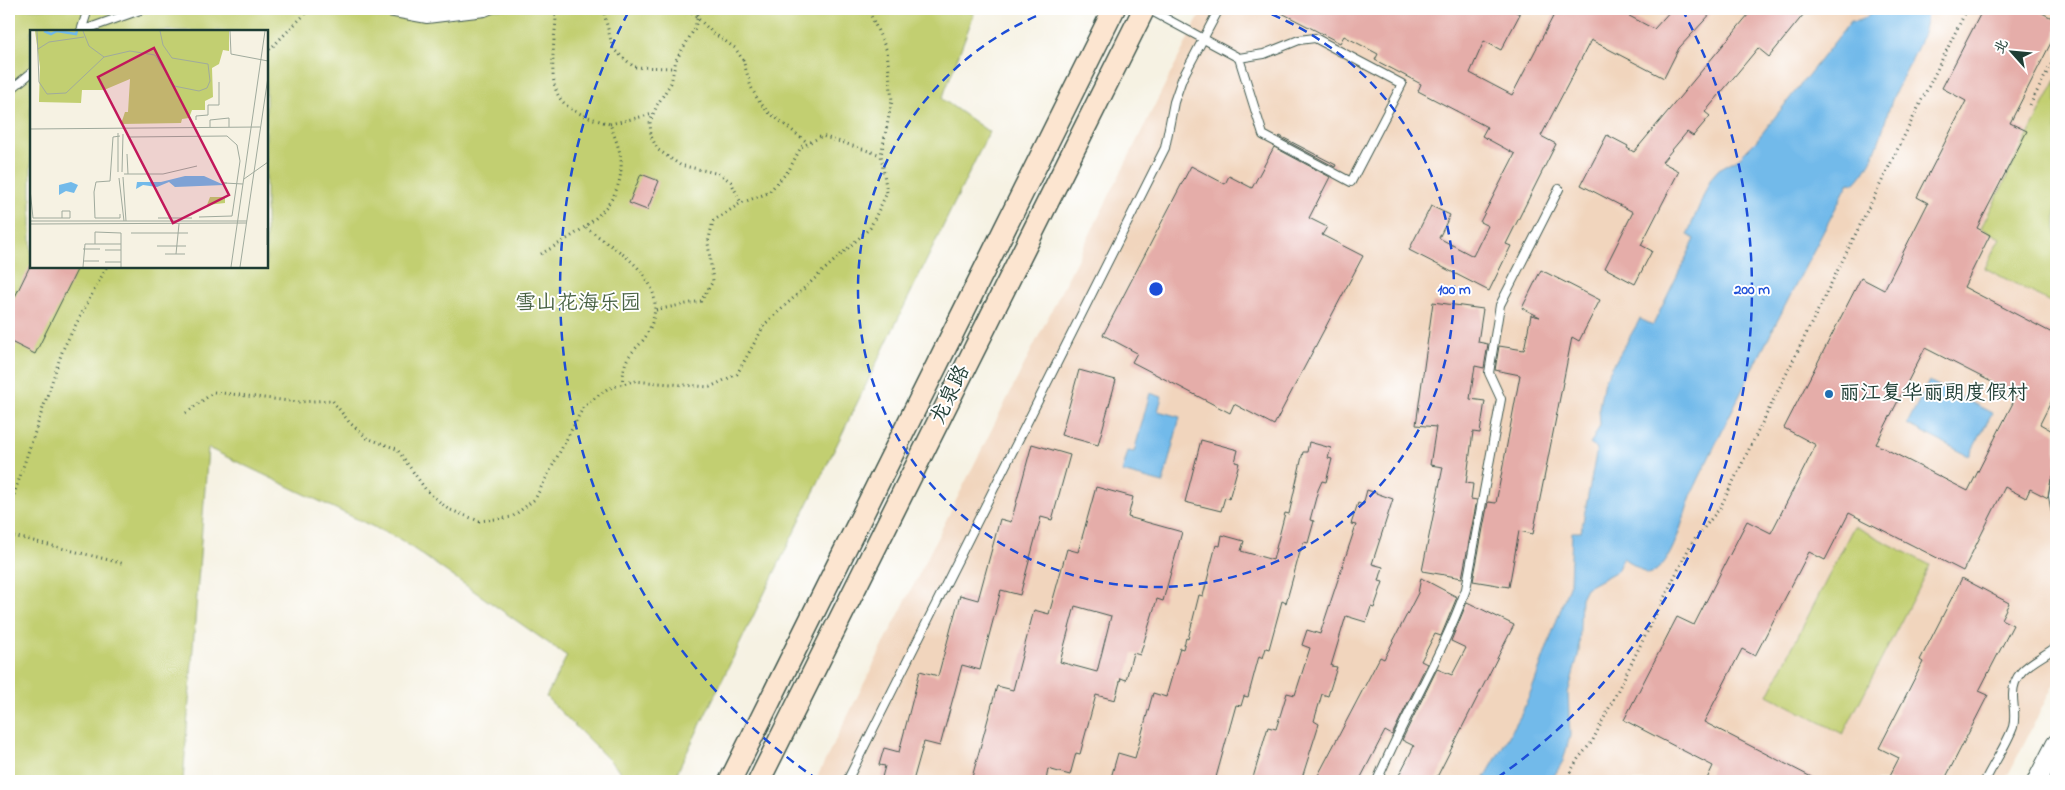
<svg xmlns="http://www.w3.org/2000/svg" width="2065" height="790" font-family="'Indie Flower','LXGW WenKai TC',sans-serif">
<rect width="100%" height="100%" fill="#fff"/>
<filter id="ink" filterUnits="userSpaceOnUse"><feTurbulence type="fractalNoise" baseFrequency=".02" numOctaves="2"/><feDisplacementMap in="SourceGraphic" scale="10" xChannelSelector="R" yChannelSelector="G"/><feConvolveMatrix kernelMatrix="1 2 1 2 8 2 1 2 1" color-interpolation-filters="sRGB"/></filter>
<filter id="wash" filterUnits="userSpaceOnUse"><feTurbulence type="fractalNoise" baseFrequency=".0096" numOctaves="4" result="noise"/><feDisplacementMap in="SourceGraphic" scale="20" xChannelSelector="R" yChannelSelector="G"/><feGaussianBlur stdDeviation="1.12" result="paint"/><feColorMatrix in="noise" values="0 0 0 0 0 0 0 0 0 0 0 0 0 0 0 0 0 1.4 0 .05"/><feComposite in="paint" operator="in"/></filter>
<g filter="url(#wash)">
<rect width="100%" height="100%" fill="#f6f2e3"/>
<!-- built -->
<path fill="#f1d5bd" d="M1203 9H2056V680L2005 781H815Z"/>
<!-- green -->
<g fill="#c2cf71" stroke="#708652" fill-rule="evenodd">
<path d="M9 9H964L974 14 942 99 989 132 673 781H630L546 697 567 656 401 540 208 448 183 781H9ZM31 31H266V266H31Z"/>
<path d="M2056 80V305L1985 268 2000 238 1981 228Z"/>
<path d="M1854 526 1930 565 1843 734 1768 695Z"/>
</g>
<!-- water -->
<g fill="#72baea" stroke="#487c8f">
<path d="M1873 9 1927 10C1926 44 1902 72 1891 103 1881 132 1877 160 1855 183L1849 182C1796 285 1742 387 1693 491 1683 513 1674 570 1647 574L1623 558 1617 571 1586 588 1581 598 1579 652 1568 693 1570 736 1563 761 1551 781H1483L1521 715 1534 684 1570 583 1572 532H1581L1597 449 1590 445 1600 425 1599 407 1604 381 1640 319 1653 325 1695 239 1687 235 1711 178 1719 169 1739 158 1756 141 1851 21C1860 23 1868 17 1873 9Z"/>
<path d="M1929 381 1992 413 1969 456 1907 424Z"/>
<path d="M1150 393 1162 397 1158 411 1180 417 1163 483 1122 472 1128 451 1134 452Z"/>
</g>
<g id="blocks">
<!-- building -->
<g fill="#e5ada9" fill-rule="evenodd">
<path d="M1274 9H1510L1520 14 1501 50 1484 41 1470 73 1512 95 1557 9H1616L1654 29 1672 9H1715L1679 48 1664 78 1591 40 1541 136 1556 144 1506 244 1511 246 1489 291 1409 250 1431 206 1450 215 1439 238 1473 256 1488 226 1480 222 1515 154 1482 136 1487 127 1418 91 1421 84 1375 60 1378 54 1344 36 1340 43Z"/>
<path d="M1753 9H1808L1769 57 1758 48 1705 112 1710 116 1693 136 1687 132 1662 162 1679 171 1641 245 1652 251 1635 284 1605 268 1633 212 1581 185 1607 135 1628 146 1627 148 1634 152Z"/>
<path d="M1983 9H2034L2056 20V33L2010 123 2027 131 1977 228 1990 235 1964 287 2056 335V392L2040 424 2056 433V475L2051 479 2048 498 2030 489 2026 498 2005 487 1963 571 1849 513 1825 560 1809 552 1755 656 1742 649 1704 722 1819 781H1706L1713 766 1624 720 1677 617 1694 625 1747 521 1771 533 1816 445 1784 428 1861 278 1884 290 1928 203 1917 197 1966 101 1942 88ZM1925 348 2017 395 1968 491 1876 444Z"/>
<path d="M1280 136 1336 165 1335 167 1279 137Z"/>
<path d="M1274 147 1330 177 1309 218 1327 227 1322 235 1363 256 1274 425 1234 404 1230 413 1132 362 1137 353 1103 335 1191 166 1225 184 1229 176 1252 188Z"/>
<path d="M641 174 659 181 647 210 629 203Z"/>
<path d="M30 266H79L35 354 9 341V309Z"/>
<path d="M1541 270 1600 300 1579 341 1572 337 1533 534 1519 531 1509 587 1473 581 1488 502 1496 503 1520 375 1495 370 1499 346 1524 350 1531 315 1540 317 1522 308Z"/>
<path d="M1433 302 1483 309 1478 342 1488 344 1484 368 1475 366 1470 399 1485 401 1480 433 1473 432 1466 483 1473 484 1471 499 1477 500 1462 578 1422 571 1443 467 1430 465 1436 427 1416 425Z"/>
<path d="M1079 370 1116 380 1098 445 1061 435Z"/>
<path d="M1201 440 1238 450 1235 462 1239 463 1229 499 1225 497 1221 511 1185 502Z"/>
<path d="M1309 442 1331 448 1328 458 1332 459 1326 482 1322 481 1318 490 1310 520 1314 521 1308 543 1304 542 1300 552 1286 603 1282 601 1269 649 1266 648 1263 658 1259 656 1248 697 1244 696 1241 706 1236 705 1215 781H1110L1118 753 1135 758 1153 693 1166 697 1180 648 1183 649 1186 638 1188 639 1199 595 1203 596 1216 545 1220 546 1222 535 1244 541 1241 551 1273 560 1285 513 1289 514 1303 452H1307Z"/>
<path d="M1032 444 1070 455 1052 520 1041 517 1020 595 1001 590 980 670 962 665 940 746 924 742 913 781H881L885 766 879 765 884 748 899 752 920 671 938 676 960 595 978 600 1000 519 1011 522Z"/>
<path d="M1096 487 1133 497 1128 517 1182 532 1163 601 1157 599 1140 655 1133 653 1126 680 1121 678 1115 700 1096 695 1080 754 1076 753 1070 775 1048 769 1046 781H971L997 686 1013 690 1034 610 1049 614 1067 549 1078 552ZM1075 606 1111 616 1097 672 1060 662Z"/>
<path d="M1367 490 1393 499 1372 564 1383 567 1379 581 1383 582 1374 608 1371 607 1366 622 1346 616 1331 666 1337 667 1328 696 1322 694 1314 721 1319 724 1301 781H1252L1268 727 1276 729 1287 693 1295 695 1310 648 1302 645 1307 630 1320 634 1356 525 1351 524 1358 503 1363 505Z"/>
<path d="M1421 578 1457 597 1441 636 1435 634 1421 661 1427 664 1392 735 1385 731 1359 781H1315L1380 657 1384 659 1418 593Z"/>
<path d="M1962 578 2009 603 2001 619 2013 625 1979 691 1988 695 1944 781H1887L1899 758 1879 748 1923 662 1920 660Z"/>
<path d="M1467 602 1514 625 1435 781H1396L1414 746 1402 740 1437 669 1452 675 1466 648 1451 641Z"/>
</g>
</g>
</g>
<g filter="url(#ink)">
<use href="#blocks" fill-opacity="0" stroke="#3f584e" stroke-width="1"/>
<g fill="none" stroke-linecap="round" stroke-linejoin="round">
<!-- service casing -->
<g stroke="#3f584e" stroke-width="10">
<g id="service">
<path d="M372 9 427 19 485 12 492 9"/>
<path d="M1148 9 1239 58"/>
<path d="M81 31 143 9"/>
<path d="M81 31 88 9"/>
<path d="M1315 38 1402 84 1351 182 1263 135 1239 58 1264 54 1299 40Z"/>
<path d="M9 91 31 73"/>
<path d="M2056 481 2053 496 2056 513"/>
<path d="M847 781 1165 148 1174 102 1182 79 1219 9"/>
<path d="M1377 781C1404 716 1442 656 1466 589L1501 399 1489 373 1500 305 1559 189"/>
<path d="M1985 781C1993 764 2007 744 2013 727 2016 716 2013 706 2013 696 2012 668 2038 661 2056 647"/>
</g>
</g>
<!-- tertiary casing -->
<g stroke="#3f584e" stroke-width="21">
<path id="tertiary" d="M2037 781 2056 744"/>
</g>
<!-- secondary casing -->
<g stroke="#3f584e" stroke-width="24">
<g id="secondary">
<path d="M730 781 1114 9"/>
<path d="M759 781 1144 9"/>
</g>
</g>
<!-- path -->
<g stroke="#3f584e" stroke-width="3" stroke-dasharray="1 4" stroke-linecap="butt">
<path d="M603 9 613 49 634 67 674 68"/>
<path d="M688 9 712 32 735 48 743 60 751 87 758 100 767 111 808 143"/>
<path d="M699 9 695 28 676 60 671 83 657 105 650 122 651 136 657 149 680 165 720 174 731 182 741 203"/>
<path d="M266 53 310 9"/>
<path d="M2030 105 2056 55"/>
<path d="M610 124 653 114"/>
<path d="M586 228C623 254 675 282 647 334 643 343 633 349 628 358 624 364 623 376 622 384"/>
<path d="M541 254C577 233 624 210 621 161 620 149 614 135 610 124 553 108 550 96 554 39 555 30 557 17 555 9"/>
<path d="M656 310 701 301 713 281 708 243 713 221 741 203 768 193 789 170 801 147 822 136 881 155"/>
<path d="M186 413 214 392 298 402 332 400 349 422 367 438 397 449 426 490 448 509 479 521 512 517 535 499 584 406 607 389 633 381 710 387 737 374 765 324 870 228 887 193 881 155 892 101 887 51 868 9"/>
<path d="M9 509 63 349 107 266"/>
<path d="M9 535 125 564"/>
<path d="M1565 781 1578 759 1592 742 1691 544 1720 508 1967 9"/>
</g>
<!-- service -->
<use href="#service" stroke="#fff" stroke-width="8"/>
<!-- tertiary -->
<use href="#tertiary" stroke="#fff" stroke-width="19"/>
<!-- secondary -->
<use href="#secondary" stroke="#fce5d0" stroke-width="21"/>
</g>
</g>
<!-- distance rings -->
<g fill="none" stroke="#1d4ed8" stroke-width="2.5" stroke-dasharray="9 6">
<path d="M1258 9A298 298 0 1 1 1054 9"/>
<path d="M818 780A596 596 0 0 1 630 9M1682 9A596 596 0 0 1 1494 780"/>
</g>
<!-- markers -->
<circle fill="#1f6fb2" stroke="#fff" stroke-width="2" cx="1829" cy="394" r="5"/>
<g text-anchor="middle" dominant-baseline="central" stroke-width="4" stroke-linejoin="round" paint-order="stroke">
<!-- park labels -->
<g font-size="21" fill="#486243" stroke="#fff">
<text x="578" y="304">雪山花海乐园</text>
</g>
<!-- poi labels -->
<g font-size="21" fill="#1f3d34" stroke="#fff" text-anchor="start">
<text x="1839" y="394">丽江复华丽朗度假村</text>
</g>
<!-- street labels -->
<g font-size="21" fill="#1f3d34" stroke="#fff">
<text transform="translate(951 395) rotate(-64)">龙泉路</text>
</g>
</g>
<!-- overview -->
<g transform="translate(30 30)">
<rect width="238" height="238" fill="#f6f2e3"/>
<path d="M5 1H199V21L193 20 189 34 182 38 183 67 175 71V80H162L159 88 152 89 151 93 91 94 95 82H98L100 49 74 60H52L51 73 9 72 10 37ZM180 167H195V173L177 175Z" fill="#c2cf71"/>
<path d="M155 146H174L194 155 145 157 139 152 127 157 113 155 106 159 107 152H131ZM41 152 48 155 44 163 36 161 29 165V155Z" fill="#72baea"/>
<path fill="none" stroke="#72baea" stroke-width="2.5" d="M14 1 21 4 27 1 46 4 47 1"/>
<path fill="none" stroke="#a0aa9d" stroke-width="1" d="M7 1 9 52 17 64 36 63 74 27 100 21 125 25 144 56 169 61 177 58 180 51 178 34 142 28 133 15 130 1M53 1 59 16 74 27M200 1 201 24 238 31M8 19 19 12 54 7M166 90V86L178 85V75H189V52M180 97V90L199 88V97M0 99 230 97M90 106 83 107 80 151 66 152 64 162 65 188H90V184M99 107 197 106 207 115 210 131 202 186 169 187M97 124 98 144M88 142V103M92 142 93 104M94 144H133L167 136M93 147 96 191M89 148 94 191M214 149 238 132M197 153H194L213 154M0 159 3 188H32M32 181H40V188H32ZM128 188H162M0 191H217M0 194 216 193M101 203H158M65 214V202L91 203V237M237 215V198M127 216H156M53 219H70M75 220H91M135 224H155M146 224 149 194M53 231H69M75 232H91M53 237 55 214H91M201 237 235 1M210 237 238 47"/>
<path fill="#c2185b" fill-opacity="0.15" stroke="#c2185b" stroke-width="2.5" d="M124 18 199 165 143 193 68 47Z"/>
<rect width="238" height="238" fill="none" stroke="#1f3d34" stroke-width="2.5"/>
</g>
<circle cx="1156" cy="289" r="8" fill="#1d4ed8" stroke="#fff" stroke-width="2.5"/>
<g font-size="15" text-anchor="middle" font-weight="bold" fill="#1d4ed8" stroke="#fff" stroke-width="4" stroke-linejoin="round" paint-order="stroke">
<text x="1454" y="294">100 m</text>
<text x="1752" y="294">200 m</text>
</g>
<!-- margin -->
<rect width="2065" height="790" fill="none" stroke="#fff" stroke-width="30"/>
<!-- north arrow -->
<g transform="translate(2012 52) rotate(297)" stroke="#ffffff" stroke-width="4" paint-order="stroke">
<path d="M0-4L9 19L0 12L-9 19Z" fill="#1f3d34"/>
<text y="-8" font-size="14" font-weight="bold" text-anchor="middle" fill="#1f3d34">北</text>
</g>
</svg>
